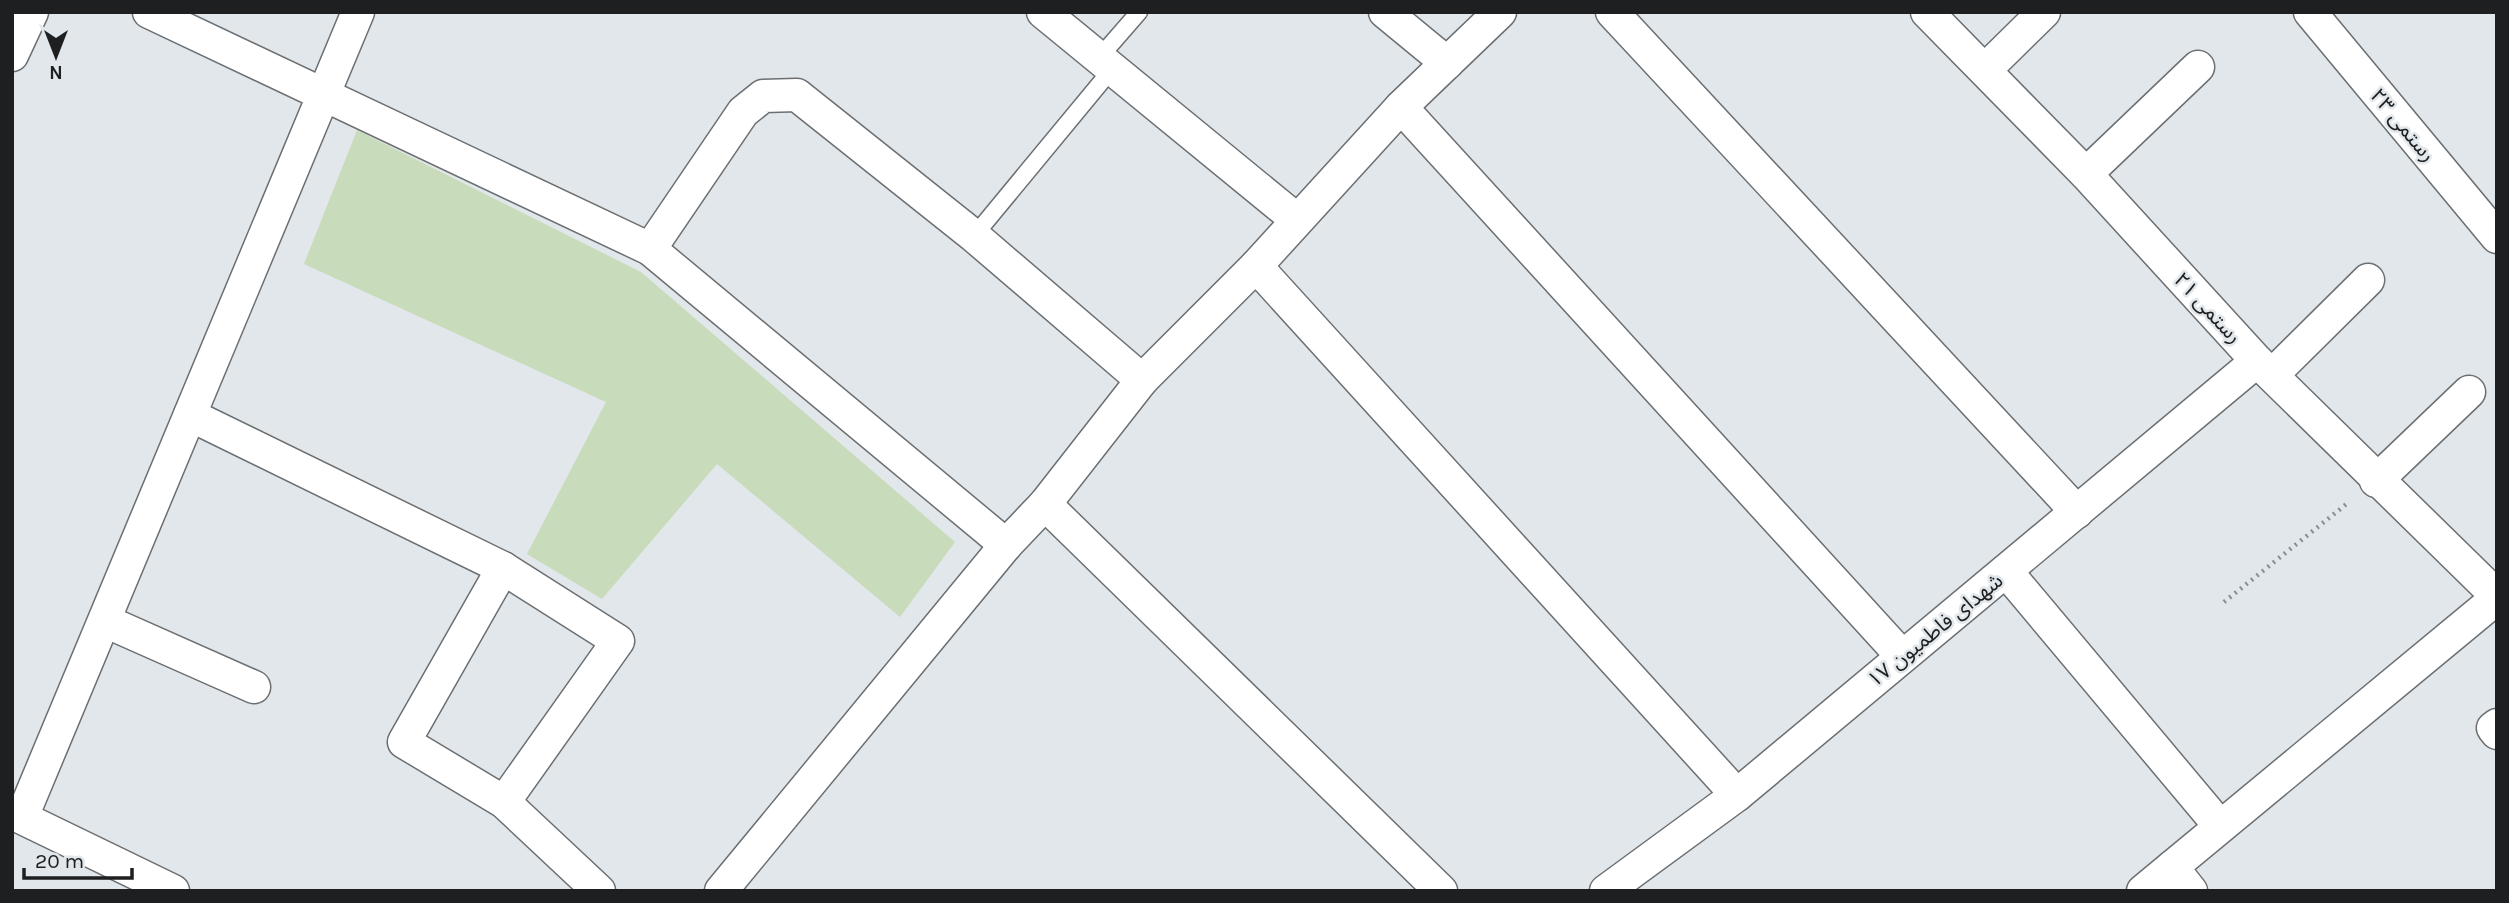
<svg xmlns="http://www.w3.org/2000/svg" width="2509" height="903" font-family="Karla,'Noto Sans Arabic',sans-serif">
<rect width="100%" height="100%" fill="#e2e7eb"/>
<!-- green -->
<path fill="#c8dbba" d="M357 130 641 272 955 542 900 617 717 464 602 599 527 554 606 402 304 264Z"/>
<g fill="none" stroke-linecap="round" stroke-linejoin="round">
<!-- service casing -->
<g stroke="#6b6f72" stroke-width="19">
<g id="service">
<path d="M1099 58 1139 12"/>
<path d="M974 236 1112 69"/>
</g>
</g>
<!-- minor casing -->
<g stroke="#6b6f72" stroke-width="35">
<g id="minor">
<path d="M149 12 650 249 1006 545"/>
<path d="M1043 12 1297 220"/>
<path d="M1385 12 1447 63"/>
<path d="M1612 12 2077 512"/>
<path d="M1927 12 2086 174 2257 361 2497 596"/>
<path d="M2310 12 2497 237"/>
<path d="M12 55 32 12"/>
<path d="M1985 70 2044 12"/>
<path d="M1401 107 1902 656"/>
<path d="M2086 174 2198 67"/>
<path d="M650 249 743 112 763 96 797 95 974 236 1142 380"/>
<path d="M1256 266 1737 795"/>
<path d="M2272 375 2368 280"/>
<path d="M190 415 503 568 618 641 504 802"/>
<path d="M2376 481 2469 392"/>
<path d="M1045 504 1441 891"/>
<path d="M503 568 404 742 504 802 599 891"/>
<path d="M2006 571 2219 825"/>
<path d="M105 621 254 687"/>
<path d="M2497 725 2493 728 2497 733"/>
<path d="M12 813 173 891"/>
<path d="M22 817 358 12"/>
<path d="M2172 867 2191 891"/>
<path d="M721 891 1006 545 1045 504 1142 380 1256 266 1401 107 1500 12"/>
<path d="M1606 891 1737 795 2257 361"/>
<path d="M2143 891 2497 598"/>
</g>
</g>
<!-- path -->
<path stroke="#8a8e91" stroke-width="4.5" stroke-dasharray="2 5" stroke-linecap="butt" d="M2224 602 2349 502"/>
<!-- service -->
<use href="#service" stroke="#fff" stroke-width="16"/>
<!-- minor -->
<use href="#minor" stroke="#fff" stroke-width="32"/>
</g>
<g text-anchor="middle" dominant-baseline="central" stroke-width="5" stroke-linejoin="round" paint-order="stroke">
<!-- street labels -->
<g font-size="21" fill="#1d1f20" stroke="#e2e7eb">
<text transform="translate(2403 125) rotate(50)">رستمی ۲۳</text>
<text transform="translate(2208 308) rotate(47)">رستمی ۲۱</text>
<text transform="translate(1935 630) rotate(-39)">شهدای فاطمیون ۱۷</text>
</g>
</g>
<!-- border -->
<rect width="2509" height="903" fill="none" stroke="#1d1f20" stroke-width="28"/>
<!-- north arrow -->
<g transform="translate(56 56) rotate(180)" stroke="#e2e7eb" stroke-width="5" paint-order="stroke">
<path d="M0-5L12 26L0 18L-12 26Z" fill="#1d1f20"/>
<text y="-10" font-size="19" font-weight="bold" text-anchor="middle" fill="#1d1f20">N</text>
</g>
<!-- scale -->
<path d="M24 868v10h108v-10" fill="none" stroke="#1d1f20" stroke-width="3.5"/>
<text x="35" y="868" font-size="21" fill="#1d1f20" stroke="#e2e7eb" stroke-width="5" paint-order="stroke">20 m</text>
</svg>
